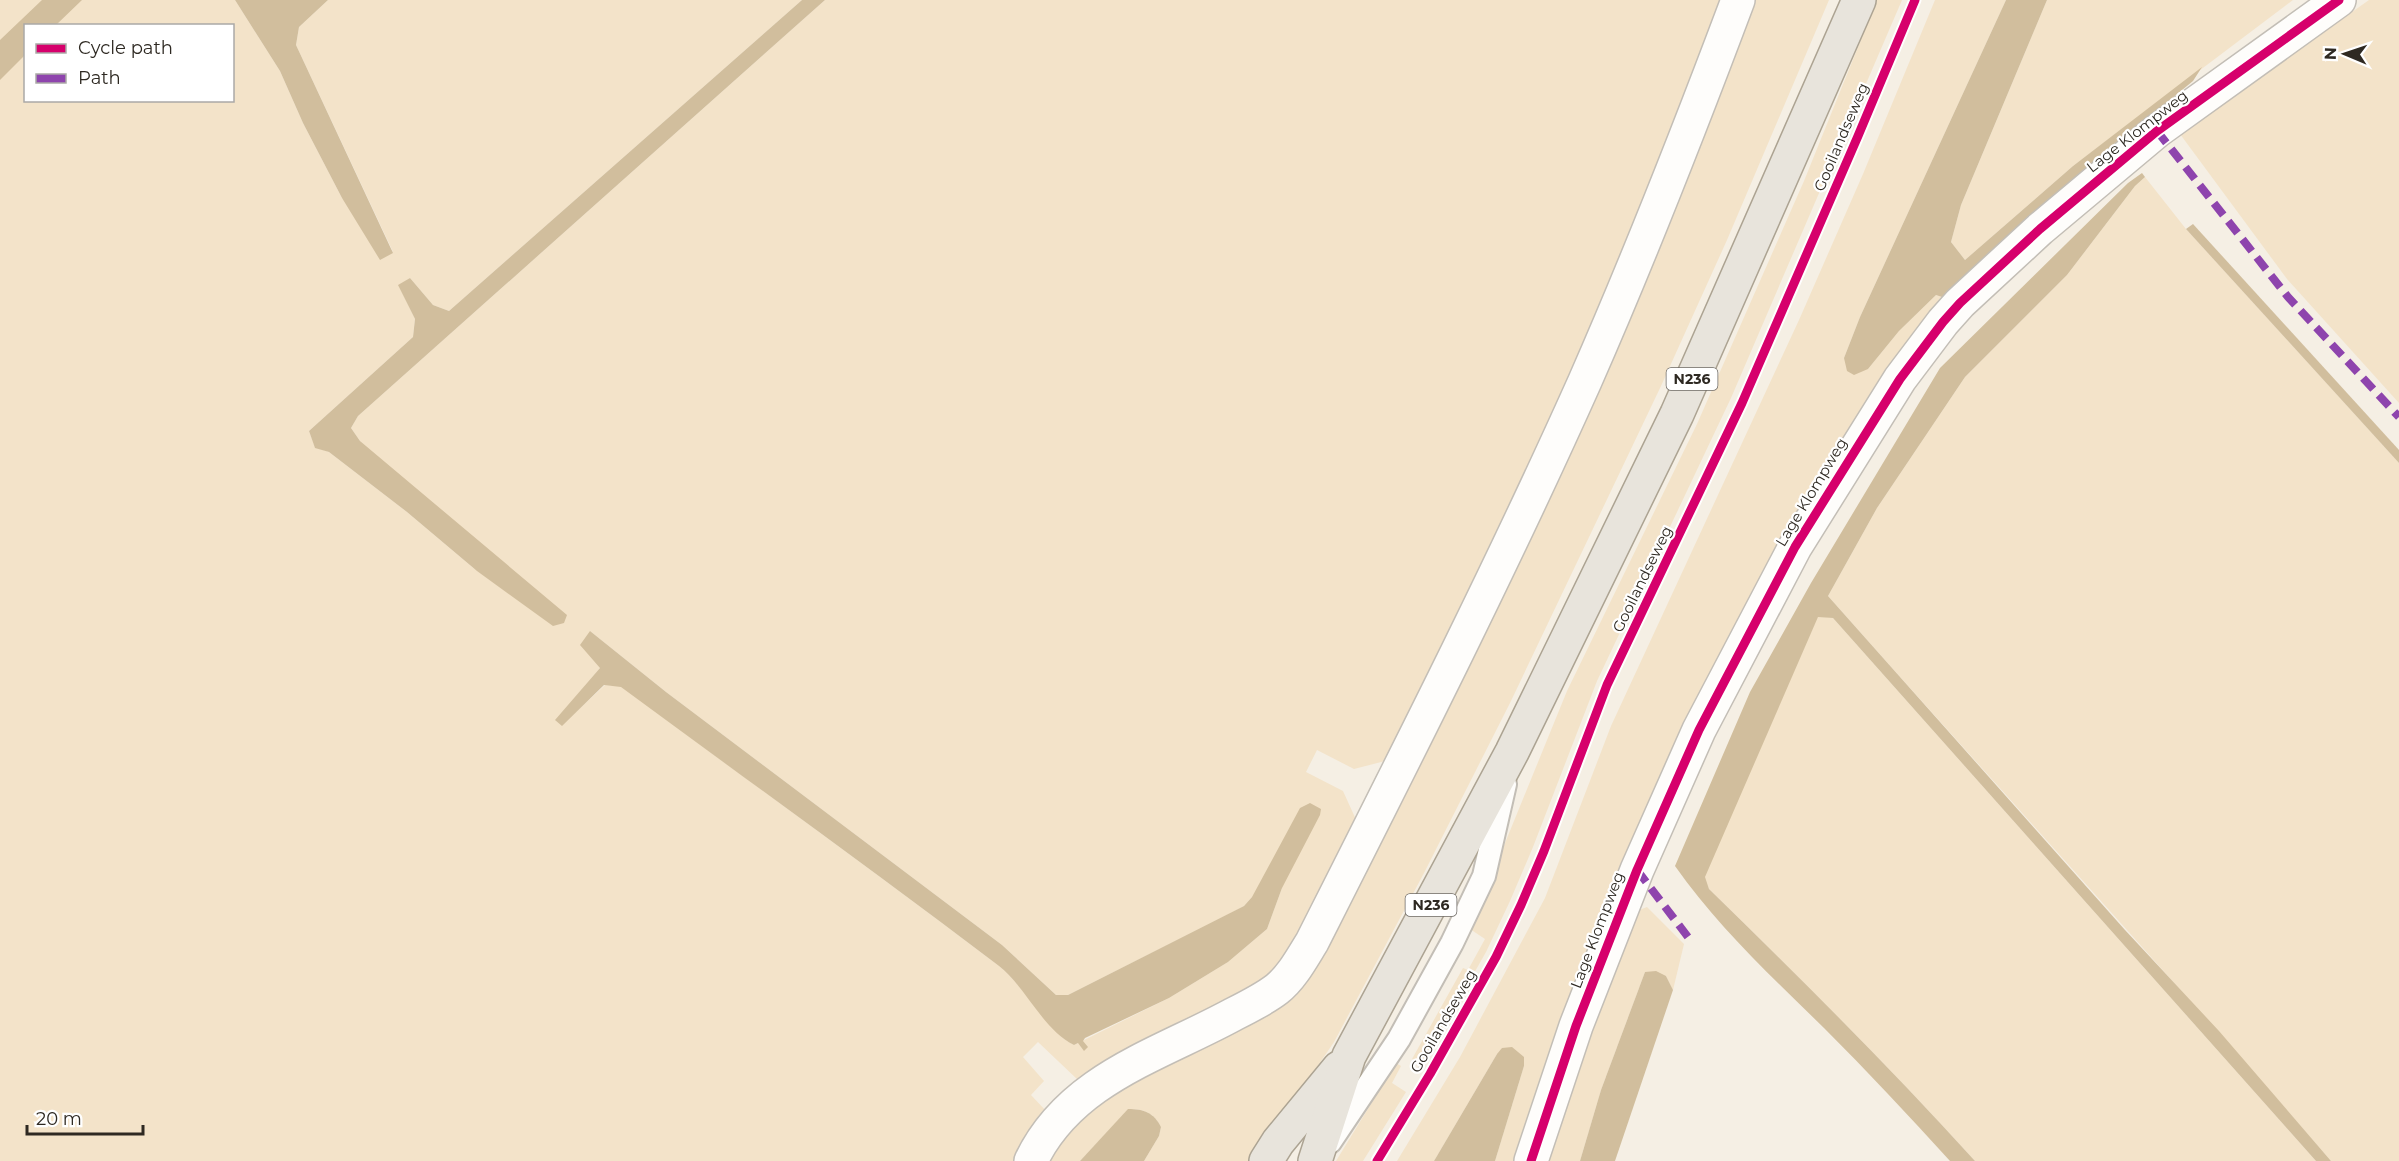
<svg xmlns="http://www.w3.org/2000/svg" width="2399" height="1161" font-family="Montserrat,sans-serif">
<rect width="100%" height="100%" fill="#f5efe4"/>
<!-- grass -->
<g fill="#f3e3c9" fill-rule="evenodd">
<path d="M0 0H235L280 71 303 123 342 198 393 252 296 45 299 27 328 0H802L449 311 433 305 410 278 399 286 415 319 413 337 309 431 315 447 329 452 407 512 477 571 360 441 351 428 358 416 825 0H1724L1578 365 1389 760 1354 769 1317 750 1306 772 1343 791 1358 824 1308 923 1273 975 1163 1034 1100 1064 1078 1080 1038 1042 1023 1057 1044 1081 1031 1095 1047 1112 1016 1161H0ZM26 26H232V100H26ZM590 631 666 692 1002 945 1056 995H1068L1229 914 1244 906 1252 897 1282 888 1267 929 1228 962 1169 998 1074 1045C1046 1031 1025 986 999 966 874 871 747 780 621 686L605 685 562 725 556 720 600 668Z"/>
<path d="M1753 0H1829L1727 240 1661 386 1510 703 1424 873 1334 1042 1253 1161H1144L1159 1136 1161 1127C1154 1113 1144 1109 1129 1109L1080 1161H1047L1072 1125 1110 1091 1277 1005Z"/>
<path d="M1877 0H1902L1731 398 1597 681 1533 847 1510 901 1486 952 1422 1065 1412 1059 1463 968 1468 970 1485 939 1470 929 1567 691 1697 424 1804 181Z"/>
<path d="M1935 0H2006L1860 317 1844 358 1868 369 1899 331 1936 295 1945 298 1826 473 1521 1161H1495L1524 1066 1497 1054 1434 1161H1397L1460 1057 1545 898 1611 726 1799 320 1863 174Z"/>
<path d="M2047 0H2293L2073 166 1965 260 1951 242 1961 205Z"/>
<path d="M2369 0H2399V403L2287 279 2180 134Z"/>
<path d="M2145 177 2186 229 2399 463V1161H2331C2166 971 1996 785 1828 596L1877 508 1965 377 2067 275 2135 186Z"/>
<path d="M1818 616 1833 618 2316 1161H1975C1890 1067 1800 978 1709 889L1704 877Z"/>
<path d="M1647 907 1684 944 1673 990 1666 976 1645 972 1601 1090 1580 1161H1541L1629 914Z"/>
<path d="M1396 1063 1401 1066 1392 1083 1406 1092 1363 1161H1336Z"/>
</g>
<!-- water -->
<g fill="#d1be9d">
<path d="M42 0H82L56 25 26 26 25 55 0 80V40Z"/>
<path d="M235 0H328L299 27 296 45 393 253 380 260 342 198 303 123 280 71Z"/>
<path d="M802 0H825L358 416 351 428 360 441 567 615 564 623 553 626 477 571 407 512 329 452 315 448 309 431 413 337 415 319 398 285 410 278 433 305 449 311Z"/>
<path d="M2006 0H2047L1961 205 1951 242 1965 260 2073 166 2202 67 2193 81 2053 196 1945 298 1936 295 1899 331 1868 369 1854 375 1847 371 1844 358 1860 317Z"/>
<path d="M2142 173 2145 177 2135 186 2067 275 1965 377 1877 508 1828 596 2125 930 2219 1031 2331 1161H2316L1833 618 1818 617 1705 877 1709 889C1800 978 1890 1067 1975 1161H1950C1909 1116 1867 1071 1824 1028 1771 976 1717 926 1675 866L1750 692 1811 583 1940 368 2128 183Z"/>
<path d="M2193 224 2399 450V463L2186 229Z"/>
<path d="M590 631 666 692 1002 945 1056 995H1068L1244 906 1252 897 1300 808 1310 803 1321 809 1320 815 1282 888 1267 929 1228 962 1169 998 1085 1038 1083 1041 1088 1047 1084 1051 1078 1043 1074 1045C1043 1030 1026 987 999 966 874 871 747 780 621 687L604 685 562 726 555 720 600 668 580 645Z"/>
<path d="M1656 971 1666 976 1673 990 1615 1161H1580L1601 1090 1645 972Z"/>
<path d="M1512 1047 1524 1057V1066L1495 1161H1434L1497 1054 1502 1048Z"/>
<path d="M1128 1109C1144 1109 1154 1113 1161 1127L1159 1136 1144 1161H1080Z"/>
</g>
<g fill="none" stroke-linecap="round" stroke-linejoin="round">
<!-- service casing -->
<g stroke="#c3beb6" stroke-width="26">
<path id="service" d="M1330 1142 1399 1039 1452 943 1484 876 1505 784"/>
</g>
<!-- minor casing -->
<g stroke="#c3beb6" stroke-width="36">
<g id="minor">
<path d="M1031 1161C1070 1079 1159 1055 1234 1014 1248 1007 1264 999 1277 989 1292 977 1302 958 1312 942 1406 756 1500 571 1585 381 1640 256 1690 128 1738 0"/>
<path d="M1531 1161 1576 1026 1637 870 1699 730 1795 547 1900 379 1943 322 1960 303 2040 229 2157 131 2339 0"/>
</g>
</g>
<!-- primary casing -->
<g stroke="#aca392" stroke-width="36">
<g id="primary">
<path d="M1266 1161 1278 1142 1339 1068"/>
<path d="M1315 1161 1349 1056 1512 752 1677 414 1859 0"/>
</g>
</g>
<!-- path -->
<path stroke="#d6d4d0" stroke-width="4" stroke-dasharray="4.5 4.5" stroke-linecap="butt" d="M1418 1068 1430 1074"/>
<!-- service -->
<use href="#service" stroke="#fefdfb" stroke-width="22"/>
<!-- minor -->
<use href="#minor" stroke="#fefdfb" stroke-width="33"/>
<!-- primary -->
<use href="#primary" stroke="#e8e4dc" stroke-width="33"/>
<!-- quiet -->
<g stroke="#8e44ad" stroke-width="8" stroke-dasharray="15 8" stroke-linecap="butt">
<path d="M2157 131 2288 297 2399 417"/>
<path d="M1637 870 1688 937"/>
</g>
<!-- cycleway casing -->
<g stroke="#fff" stroke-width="13">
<g id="cycleway">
<path d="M1377 1161 1430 1074 1496 957 1521 905 1544 851 1607 685 1742 403 1858 136 1915 0"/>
<path d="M1531 1161 1576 1026 1637 870 1699 730 1795 547 1900 379 1943 322 1960 303 2040 229 2157 131 2339 0"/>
</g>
</g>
<!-- cycleway -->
<use href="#cycleway" stroke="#d6006c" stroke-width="9"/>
</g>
<g text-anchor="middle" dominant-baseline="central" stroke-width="4.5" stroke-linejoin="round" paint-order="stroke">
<!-- shield labels -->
<g fill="#fff" stroke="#6d6964" stroke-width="1.5">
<rect x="1666.5" y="368" width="51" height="22" rx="4.5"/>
<rect x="1405.5" y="894" width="51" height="22" rx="4.5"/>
</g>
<g font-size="14" font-weight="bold" fill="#2e2922">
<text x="1692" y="379">N236</text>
<text x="1431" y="905">N236</text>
</g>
<!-- street labels -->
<g font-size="15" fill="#2e2922" stroke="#fff">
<text transform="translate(2137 131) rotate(-38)">Lage Klompweg</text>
<text transform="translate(1841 137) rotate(-67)">Gooilandseweg</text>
<text transform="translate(1811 492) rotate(-59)">Lage Klompweg</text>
<text transform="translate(1642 579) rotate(-64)">Gooilandseweg</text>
<text transform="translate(1597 930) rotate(-69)">Lage Klompweg</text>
<text transform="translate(1443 1021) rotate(-60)">Gooilandseweg</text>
</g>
</g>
<!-- legend -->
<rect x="24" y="24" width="210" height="78" fill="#ffffff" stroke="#aba9a7" stroke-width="1.5"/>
<rect x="36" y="44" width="30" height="9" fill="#d6006c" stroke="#aba9a7" stroke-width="1.5"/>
<text x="78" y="54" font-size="18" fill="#2e2922">Cycle path</text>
<rect x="36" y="74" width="30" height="9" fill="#8e44ad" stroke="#aba9a7" stroke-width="1.5"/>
<text x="78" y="84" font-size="18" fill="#2e2922">Path</text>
<!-- north arrow -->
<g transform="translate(2345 54) rotate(272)" stroke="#ffffff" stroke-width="4.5" paint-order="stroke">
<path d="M0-4.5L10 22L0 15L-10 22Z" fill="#2e2922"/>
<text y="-9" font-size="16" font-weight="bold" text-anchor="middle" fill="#2e2922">N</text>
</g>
<!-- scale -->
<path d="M27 1125v9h116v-9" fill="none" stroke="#2e2922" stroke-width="3"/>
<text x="36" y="1125" font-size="18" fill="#2e2922" stroke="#ffffff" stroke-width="4.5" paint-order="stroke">20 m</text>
</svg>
